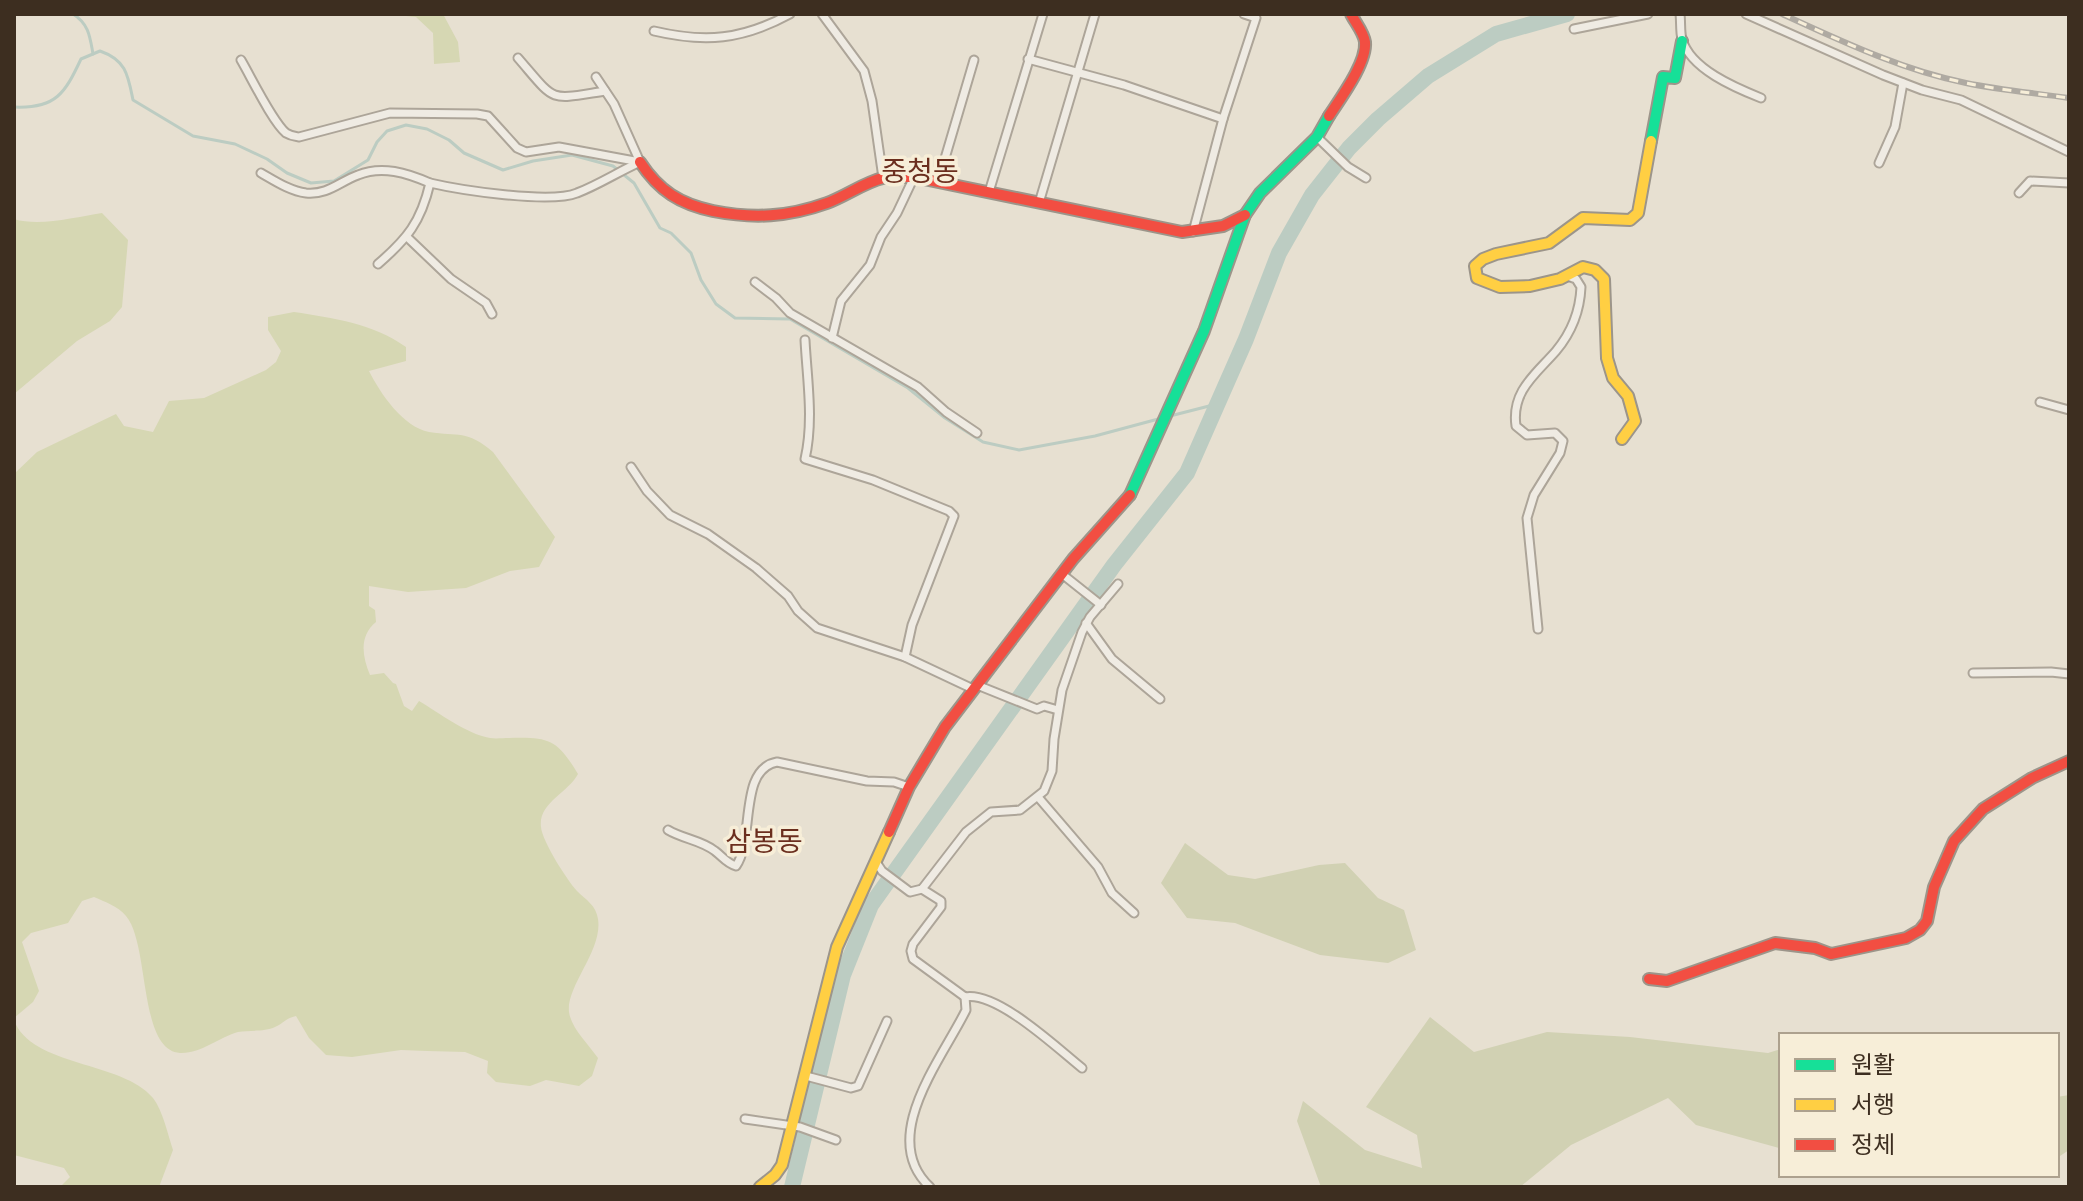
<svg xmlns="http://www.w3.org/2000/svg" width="2083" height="1201" font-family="'Crimson Pro','Noto Sans KR',serif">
<rect width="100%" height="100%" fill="#e7e0d1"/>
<!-- green -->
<g fill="#d6d7b3">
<path d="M386 14H443L458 42 460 62 434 64 433 33 416 17Z"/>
<path d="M102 213 128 240 122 307 110 321 77 341 14 394V219C40 227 75 217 102 213Z"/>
<path d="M294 312C333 318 372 323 406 347V361L369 371C380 393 403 427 429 432 459 437 466 429 493 452L555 537 539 567 510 571 466 588 408 592 369 586V606L375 610 376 622C359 636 362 656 370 675L384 673 393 683 396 684 404 706 412 711 419 701C439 713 467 734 490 738 496 739 503 738 509 738 549 737 557 739 578 774 568 793 538 803 541 827 542 841 567 880 577 891 586 900 596 905 598 919 603 950 566 986 569 1012 571 1028 589 1045 598 1058L592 1076 579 1086 546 1080 530 1086 496 1082 487 1073 488 1061 465 1052 427 1051 401 1050 352 1057 326 1055 309 1038 296 1016C286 1018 284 1023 275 1027 265 1032 249 1030 238 1032 220 1037 200 1054 180 1053 138 1050 150 944 126 916 118 906 105 902 94 897L82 901 68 923 31 933 22 942 39 991 33 1002 14 1018V474L37 452 116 414 124 426 153 432 169 401 204 398 266 370 276 362 281 351 268 330V317Z"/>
<path d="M14 1020C31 1067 123 1061 153 1098 163 1111 168 1135 173 1150L159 1187H60L70 1177 64 1168 14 1155Z"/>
</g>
<!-- cemetery -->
<g fill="#d1d1b3">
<path d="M1185 843 1228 875 1255 879 1319 865 1345 863 1378 898 1404 910 1416 950 1388 963 1320 955 1235 923 1187 918 1161 883Z"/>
<path d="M1430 1017 1474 1052 1547 1032 1630 1037 1768 1053 1781 1049V1145L1779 1148 1696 1125 1668 1098 1571 1145 1520 1187H1321L1297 1121 1303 1101 1365 1150 1422 1168 1417 1135 1366 1107Z"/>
<path d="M2069 1095V1150L2057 1158V1097Z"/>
</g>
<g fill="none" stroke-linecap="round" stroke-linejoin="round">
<!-- stream -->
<g stroke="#bcccc2" stroke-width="3">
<path d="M73 14C89 24 90 37 93 54"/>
<path d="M14 107C56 109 65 93 81 59L100 51C126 60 128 75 133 100L193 136 235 144 267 159 287 173 311 183 334 181 368 160 377 142 387 131 406 125 427 129 449 140 464 153 503 170 533 161 572 155 613 166 634 183 660 228 671 233 691 253 701 280 716 304 735 318 790 319 908 388 945 418 983 442 1019 450 1095 436 1162 418"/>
<path d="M1170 416 1217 404"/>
</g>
<!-- river -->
<path stroke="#bcccc2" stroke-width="16" d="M792 1187 843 975 871 905 1114 565 1187 473 1246 339 1279 253 1312 195 1349 148 1378 119 1428 76 1496 34 1567 14"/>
<!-- street casing -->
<g stroke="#ada599" stroke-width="11">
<g id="street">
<path d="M822 14 864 71 872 101 883 178"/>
<path d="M1680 14C1681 22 1680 32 1682 39 1690 69 1736 88 1761 98"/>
<path d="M1746 14 1883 75 1922 90 1961 100 2069 152"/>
<path d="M1574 29 1648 14"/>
<path d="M654 31C705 43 742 40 790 14"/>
<path d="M518 58C557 103 547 100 605 91"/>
<path d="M1028 59 1124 85 1223 119"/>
<path d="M241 60C251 77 272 121 286 133 291 136 293 136 299 137L390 113 477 114 488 116 517 148 526 152 559 147 640 162"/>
<path d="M596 77 614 104 640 162"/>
<path d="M1317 137 1348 167 1366 178"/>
<path d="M1879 163 1895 127 1903 83"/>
<path d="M261 173C275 181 290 191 306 193 328 195 339 182 358 175 382 165 407 173 430 183"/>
<path d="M938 182 974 60"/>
<path d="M989 192 1043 14"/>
<path d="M2019 193 2030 181 2069 183"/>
<path d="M1039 203 1095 14"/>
<path d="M1193 232 1223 119 1256 18 1244 14"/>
<path d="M407 237 451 279 486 303 492 314"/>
<path d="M378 264C407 239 421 222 430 183 460 190 550 204 577 193 598 185 618 172 638 163"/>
<path d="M755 282 776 298 790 313 918 387 946 412 977 433"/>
<path d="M832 338 841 301 870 265 881 237 897 213 914 177"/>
<path d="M805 340C807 379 814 420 805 459L873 480 949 511 954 516 912 625 905 657"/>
<path d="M2040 402 2069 410"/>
<path d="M631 467 647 491 670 515 708 534 756 568 788 596 798 611 817 628 905 657 973 689"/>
<path d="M1062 574 1101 605"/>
<path d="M1086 623 1112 659 1160 699"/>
<path d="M1538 629 1527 518 1534 495 1560 453 1563 441 1555 433 1527 435 1516 426C1511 391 1536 374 1556 351 1571 333 1580 310 1581 287L1576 279 1570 277"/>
<path d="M1973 673 2051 672 2069 674"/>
<path d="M977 685 1037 709 1044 706 1058 710"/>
<path d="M1038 797 1098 867 1112 893 1134 913"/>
<path d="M668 830C683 839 701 840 715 851 723 857 726 863 736 866 755 839 738 769 777 762L867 781 894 782 909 787"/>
<path d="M876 862 882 871 910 892 922 889 966 832 991 812 1020 810 1044 791 1052 771 1054 739 1062 690 1082 632 1090 617 1118 584"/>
<path d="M922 889 941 901V907L913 944 911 951 913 959 965 997C997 991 1057 1048 1082 1068"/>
<path d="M806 1076 851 1088 858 1086 887 1021"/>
<path d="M745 1119 800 1127 836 1140"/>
<path d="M930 1187C877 1138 942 1059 966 1010L965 997"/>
</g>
</g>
<!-- fast casing -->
<g stroke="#9c958a" stroke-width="14">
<g id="fast">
<path d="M1651 141 1663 77 1675 78 1682 41"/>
<path d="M1130 495 1204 331 1245 215 1260 193 1317 137 1329 116"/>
</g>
</g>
<!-- slow casing -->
<g stroke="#9c958a" stroke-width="14">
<g id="slow">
<path d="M1622 439 1635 421 1628 396 1613 378 1607 358 1604 279 1595 270 1583 267 1560 279 1530 286 1500 287 1477 278 1475 266 1483 259 1496 254 1549 243 1583 218 1630 220 1638 213 1651 141"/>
<path d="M760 1187 775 1175 782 1165 837 947 889 832"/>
</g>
</g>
<!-- jam casing -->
<g stroke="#9c958a" stroke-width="14">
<g id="jam">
<path d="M1329 116C1340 99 1367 63 1365 42 1364 33 1355 22 1351 14"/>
<path d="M640 162C659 191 680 204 713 211 754 219 788 217 827 203 846 196 865 182 883 178 893 176 904 177 914 177L1182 232 1223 226 1245 215"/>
<path d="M889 832 909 787 945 727 1073 559 1130 495"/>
<path d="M1649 979 1667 981 1775 943 1815 948 1831 954 1906 938 1920 930 1927 921 1934 887 1954 841 1983 809 2032 778 2069 761"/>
</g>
</g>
<!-- street -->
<use href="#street" stroke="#efebe3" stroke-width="7"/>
<!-- fast -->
<use href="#fast" stroke="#16e098" stroke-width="10"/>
<!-- slow -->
<use href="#slow" stroke="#ffcf43" stroke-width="10"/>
<!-- jam -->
<use href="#jam" stroke="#f24e42" stroke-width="10"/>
<!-- rail casing -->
<g stroke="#afaaa2" stroke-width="6">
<path id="rail" d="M1782 14C1841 41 1902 70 1966 83 1999 90 2035 93 2069 98"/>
</g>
<!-- rail -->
<use href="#rail" stroke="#f7eed8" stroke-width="3" stroke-dasharray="9" stroke-linecap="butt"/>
</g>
<g text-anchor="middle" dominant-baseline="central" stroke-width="7" stroke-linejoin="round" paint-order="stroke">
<!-- quarter labels -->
<g font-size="28" fill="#6b2e1e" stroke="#f7eed8">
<text x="920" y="171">중청동</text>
<text x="764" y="841">삼봉동</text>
</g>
</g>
<!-- border -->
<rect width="2083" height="1201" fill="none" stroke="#3d2e20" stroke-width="32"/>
<!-- legend -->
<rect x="1779" y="1033" width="280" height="144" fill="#f7eed8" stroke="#ada18e" stroke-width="2"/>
<rect x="1795" y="1059" width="40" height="12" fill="#16e098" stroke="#ada18e" stroke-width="2"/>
<text x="1851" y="1073" font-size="24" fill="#3d2e20">원활</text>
<rect x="1795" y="1099" width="40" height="12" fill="#ffcf43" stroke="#ada18e" stroke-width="2"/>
<text x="1851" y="1113" font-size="24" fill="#3d2e20">서행</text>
<rect x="1795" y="1139" width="40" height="12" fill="#f24e42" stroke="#ada18e" stroke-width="2"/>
<text x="1851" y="1153" font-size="24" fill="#3d2e20">정체</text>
</svg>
